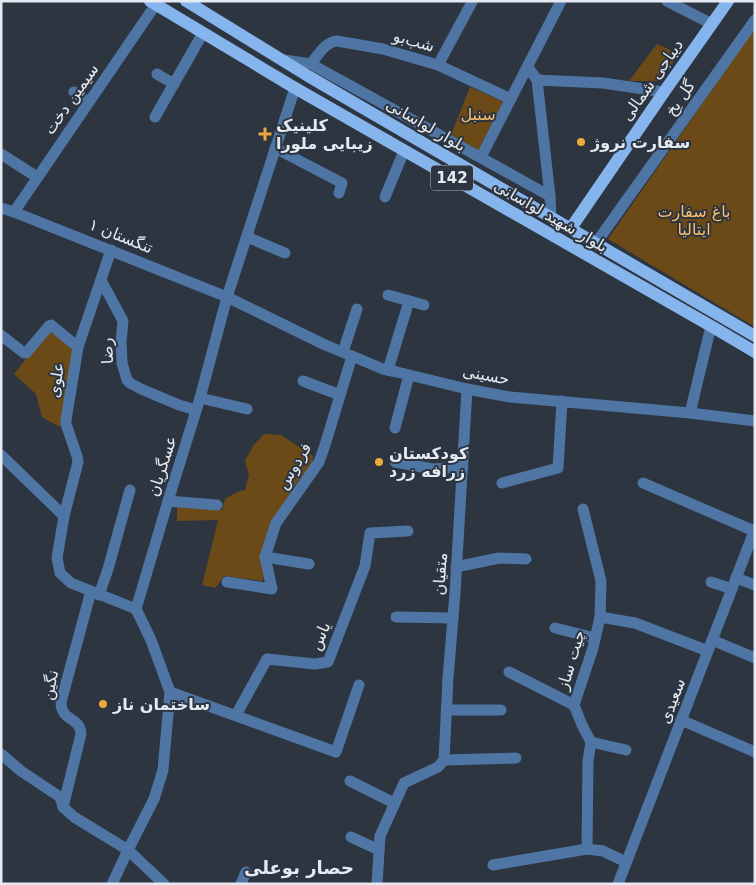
<svg xmlns="http://www.w3.org/2000/svg" width="756" height="885" font-family="'DejaVu Sans','Noto Naskh Arabic',sans-serif">
<rect width="100%" height="100%" fill="#2c3540"/>
<!-- green -->
<g fill="#6c4a18">
<path d="M755 28V327L608 239Z"/>
<path d="M657 44 679 54 659 81H629Z"/>
<path d="M470 87 504 102 478 150 451 135Z"/>
<path d="M50 329 73 349 60 427 42 417 36 394 14 374Z"/>
<path d="M264 434 281 435 313 456 312 465 298 481 288 497 264 565 263 581 224 576 215 588 202 585 218 520 177 521V505L222 510 225 499 237 492 245 490 249 475 245 461 253 446Z"/>
</g>
<g fill="none" stroke-linecap="round" stroke-linejoin="round">
<!-- minor -->
<g stroke="#4f75a4" stroke-width="11">
<path d="M667 1 712 24"/>
<path d="M284 60 311 64 550 196"/>
<path d="M311 64C318 55 325 42 337 41L383 49 438 65 511 99"/>
<path d="M438 65 472 2"/>
<path d="M528 67 537 80 550 196 551 216"/>
<path d="M157 74 174 84"/>
<path d="M537 80 603 83 664 92"/>
<path d="M74 92 88 102"/>
<path d="M155 117 203 33"/>
<path d="M275 148 342 183 339 193"/>
<path d="M1 154 37 177"/>
<path d="M481 157 561 1"/>
<path d="M385 197 404 151"/>
<path d="M1 208 14 212 227 297 323 344 383 369 397 372 467 389 510 397 690 413 755 421"/>
<path d="M14 212 156 4"/>
<path d="M247 237 285 253"/>
<path d="M596 243 755 20"/>
<path d="M111 250 78 347 66 420V424L77 456 78 462 64 516 57 558 60 573 71 583 136 609"/>
<path d="M101 280 123 321 121 342 122 363 127 380 130 383 141 389 179 405 196 410"/>
<path d="M388 295 424 305"/>
<path d="M1 335 24 353H26L49 326 51 325 78 347"/>
<path d="M343 352 357 309"/>
<path d="M388 370 409 301"/>
<path d="M303 381 340 395"/>
<path d="M200 398 247 409"/>
<path d="M690 413 711 326"/>
<path d="M395 428 409 375"/>
<path d="M1 455 64 516"/>
<path d="M395 462 433 469 463 467"/>
<path d="M502 483 558 468 562 401"/>
<path d="M643 483 754 531"/>
<path d="M168 501 217 505"/>
<path d="M583 509 601 581 600 617 593 648 574 705 582 725 591 742 588 761 587 849"/>
<path d="M265 557 309 564"/>
<path d="M456 567 499 558 526 559"/>
<path d="M736 578 755 585"/>
<path d="M227 582 272 589 265 557 276 523 319 462 325 445 352 356"/>
<path d="M711 582 732 589"/>
<path d="M99 595 108 569 130 490"/>
<path d="M396 617 453 618"/>
<path d="M600 617 635 623 708 651"/>
<path d="M555 628 595 638"/>
<path d="M712 640 755 658"/>
<path d="M509 672 574 705"/>
<path d="M170 692 336 752 359 685"/>
<path d="M447 710H501"/>
<path d="M236 715 267 659 315 664 328 662 365 566 370 533 408 531"/>
<path d="M681 720 755 752"/>
<path d="M591 742 626 750"/>
<path d="M1 754 21 771 60 797 63 807 74 817 128 850 164 884"/>
<path d="M444 760 516 758"/>
<path d="M350 781 394 803"/>
<path d="M63 807 81 734C80 716 61 722 61 702L91 591"/>
<path d="M351 837 379 850"/>
<path d="M493 865 587 849 603 851 626 862"/>
<path d="M112 884 128 850 154 799 163 770 170 692 151 640 136 609 168 501 200 398 227 297 295 88"/>
<path d="M241 884 246 872"/>
<path d="M377 884 380 836 404 783 438 767 444 760 448 678 455 593 467 389"/>
<path d="M618 884 755 529"/>
</g>
<!-- major -->
<g stroke="#86b4ed" stroke-width="12">
<path d="M150 1 295 88 711 326 755 352"/>
<path d="M186 1 308 76 755 336"/>
<path d="M571 228 664 92 728 1"/>
</g>
</g>
<!-- markers -->
<g fill="#eea73d" stroke="#2c3540" stroke-width="2">
<path d="M262.5 126.5h5v5h5v5h-5v5h-5v-5h-5v-5h5z"/>
<circle cx="581" cy="142" r="5"/>
<circle cx="379" cy="462" r="5"/>
<circle cx="103" cy="704" r="5"/>
</g>
<g text-anchor="middle" dominant-baseline="central" stroke-width="4" stroke-linejoin="round" paint-order="stroke">
<!-- shield labels -->
<rect fill="#2c3540" stroke="#aeb4bd" stroke-width="1" x="431" y="165.5" width="42" height="25" rx="4"/>
<g font-size="15" font-weight="bold" fill="#e5eaf2">
<text x="452" y="178">142</text>
</g>
<!-- street labels -->
<g font-size="16" fill="#e5eaf2" stroke="#2c3540">
<text transform="translate(414 41) rotate(16)">شب‌بو</text>
<text transform="translate(652 80) rotate(-55)">دیباجی شمالی</text>
<text transform="translate(680 98) rotate(-55)">گل یخ</text>
<text transform="translate(71 99) rotate(-55)">سیمین دخت</text>
<text transform="translate(426 125) rotate(30)">بلوار لواسانی</text>
<text transform="translate(551 216) rotate(30)">بلوار شهید لواسانی</text>
<text transform="translate(121 236) rotate(22)">تنگستان ۱</text>
<text transform="translate(107 351) rotate(-93)">رضا</text>
<text transform="translate(486 375) rotate(11)">حسینی</text>
<text transform="translate(56 380) rotate(-81)">علوی</text>
<text transform="translate(162 466) rotate(-72)">عسگریان</text>
<text transform="translate(294 466) rotate(-59)">فردوس</text>
<text transform="translate(440 574) rotate(-86)">متقیان</text>
<text transform="translate(320 636) rotate(-66)">یاس</text>
<text transform="translate(571 660) rotate(-73)">چیت ساز</text>
<text transform="translate(50 685) rotate(-79)">نگین</text>
<text transform="translate(672 701) rotate(-69)">سعیدی</text>
</g>
<!-- park labels -->
<g font-size="16" fill="#febf69" stroke="#2c3540">
<text x="478" y="114">سنبل</text>
<text x="694" y="211">باغ سفارت<tspan x="694" dy="18">ایتالیا</tspan></text>
</g>
<!-- poi labels -->
<g font-size="16" font-weight="bold" fill="#e5eaf2" stroke="#2c3540" text-anchor="start">
<text x="276" y="125">کلینیک<tspan x="276" dy="18">زیبایی ملورا</tspan></text>
<text x="591" y="142">سفارت نروژ</text>
<text x="389" y="453">کودکستان<tspan x="389" dy="18">زرافه زرد</tspan></text>
<text x="113" y="704">ساختمان ناز</text>
</g>
<!-- neighbourhood labels -->
<g font-size="18" font-weight="bold" fill="#e5eaf2" stroke="#2c3540">
<text x="299" y="867">حصار بوعلی</text>
</g>
</g>
<!-- border -->
<rect width="756" height="885" fill="none" stroke="#e5eaf2" stroke-width="5"/>
</svg>
